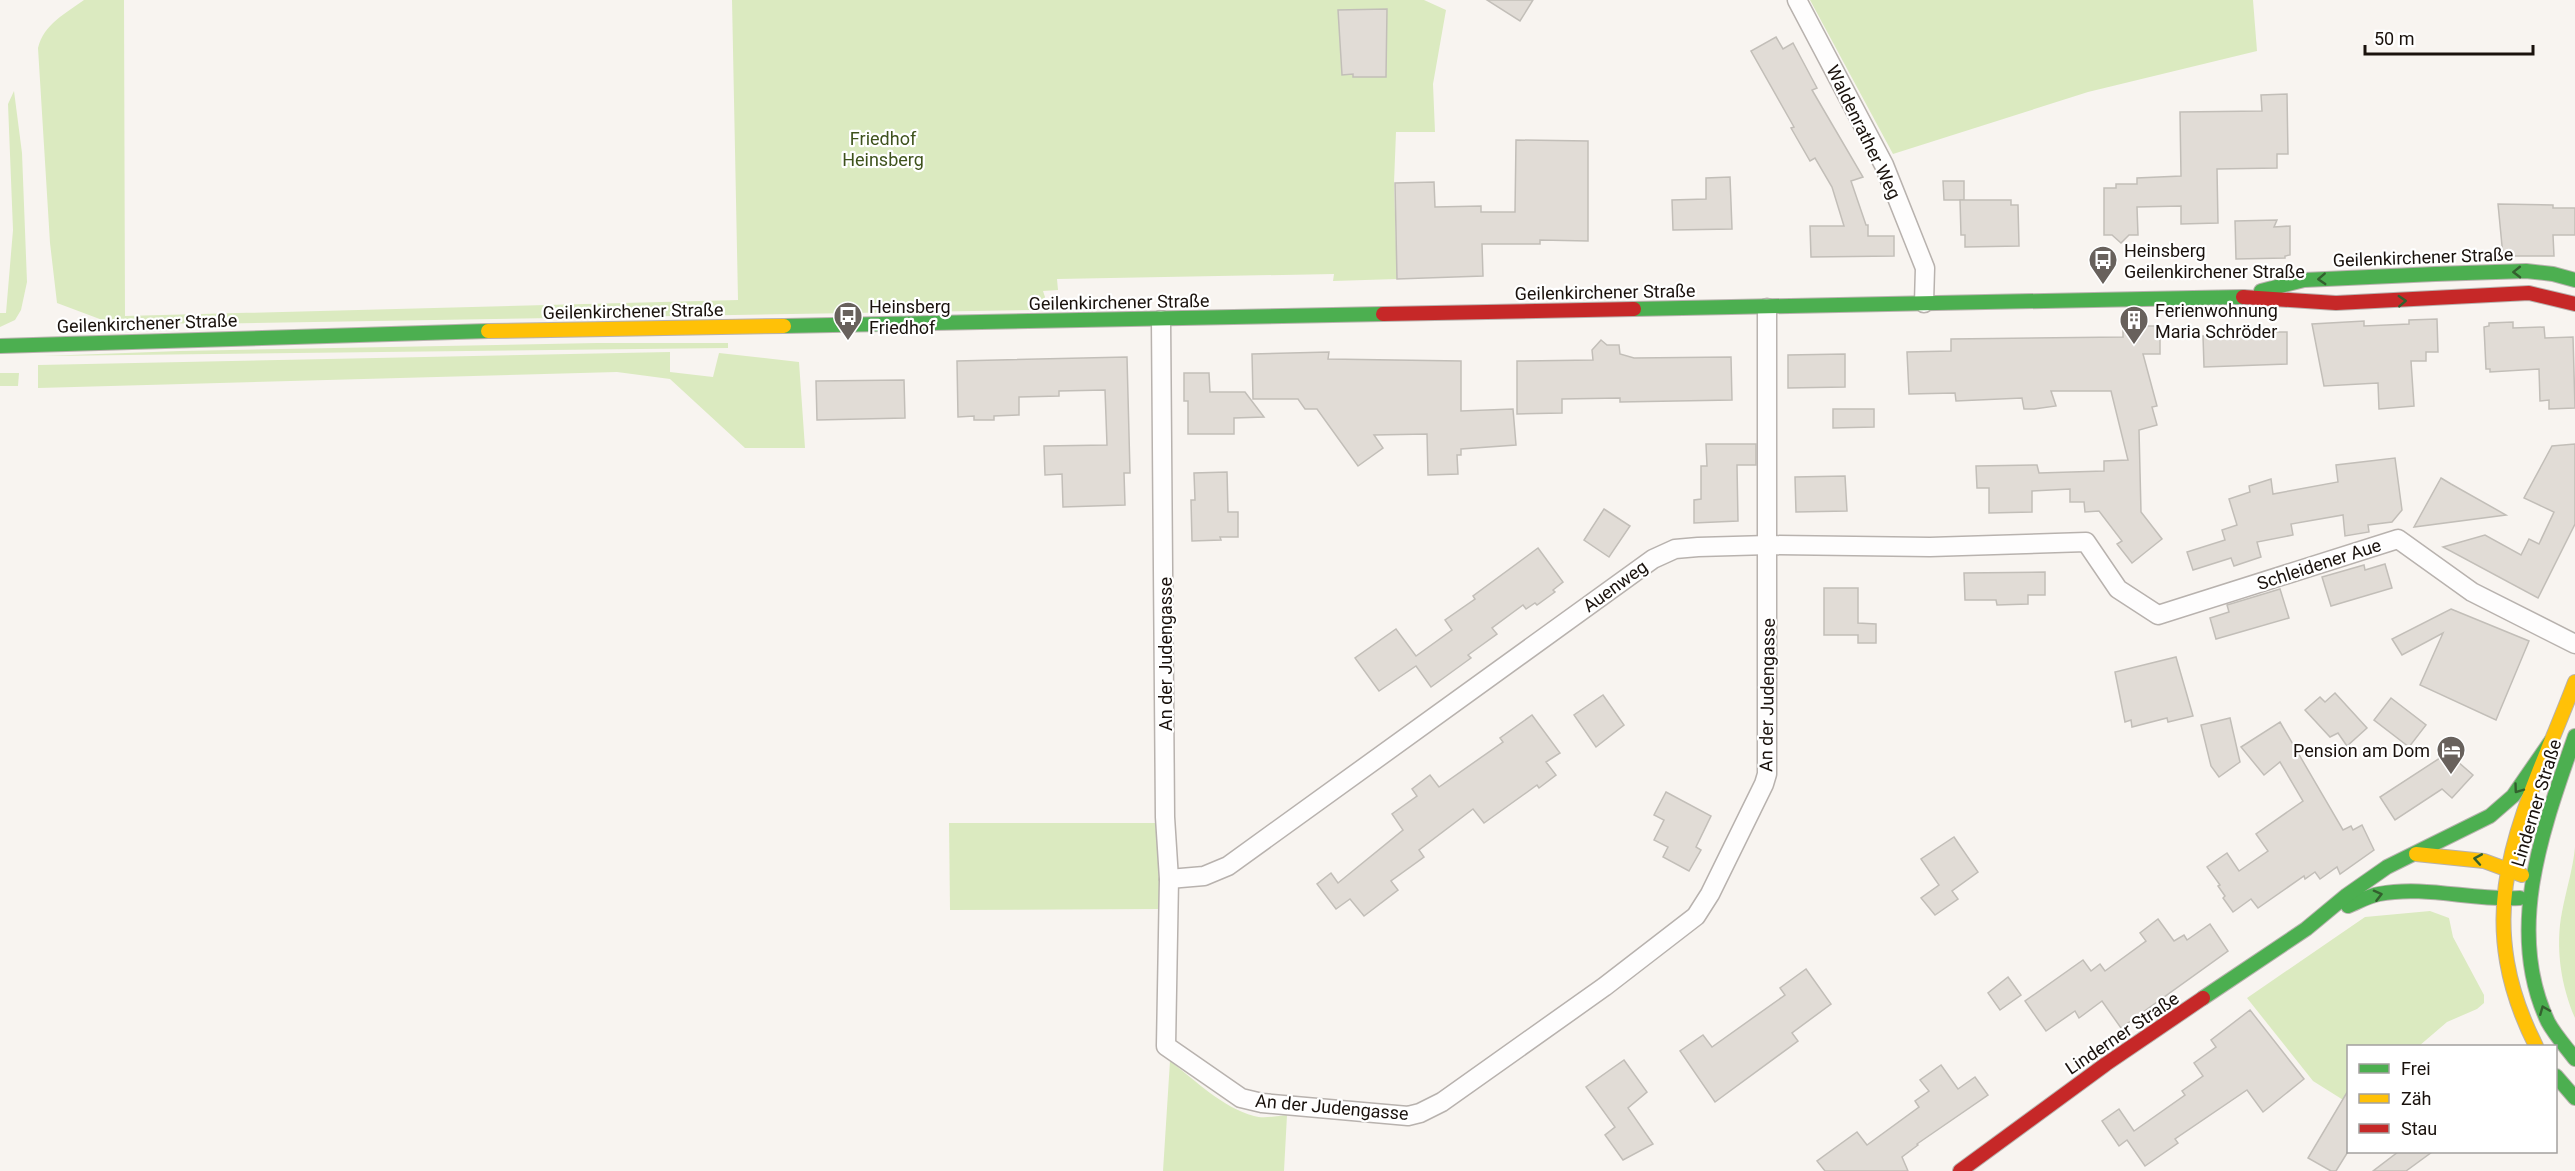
<svg xmlns="http://www.w3.org/2000/svg" width="2575" height="1171" font-family="Roboto,sans-serif">
<rect width="100%" height="100%" fill="#f8f4f0"/>
<!-- green -->
<g fill="#dbeac0">
<path d="M84 0H124L125 316 738 300 732 0H1424L1446 10 1433 84 1435 132H1396L1394 183 1397 279 1333 281 1334 274 1057 279 1058 290 1043 291 1045 297 1041 306 1033 310 200 324 105 321 57 303 50 243 38 48C44 24 65 14 84 0Z"/>
<path d="M1810 0H2253L2257 51 2088 92 1893 154Z"/>
<path d="M14 91 22 153 27 282 21 310 15 320 0 327V313H6L13 230 8 104Z"/>
<path d="M597 343H728V348L43 356 180 351Z"/>
<path d="M670 352V372L713 377 719 353 799 362 805 448H745L670 379 617 372 38 388V365Z"/>
<path d="M0 373H19L18 386H0Z"/>
<path d="M949 823H1159V909L950 910Z"/>
<path d="M2575 847V1018C2561 986 2555 947 2562 912 2566 890 2573 869 2575 847Z"/>
<path d="M2430 911 2449 918 2453 937 2484 995V1003L2477 1009 2447 1022 2419 1046H2348V1103L2313 1081 2247 998 2365 917Z"/>
<path d="M1170 1061C1195 1080 1223 1108 1254 1116 1263 1119 1277 1116 1287 1115L1284 1171H1163Z"/>
</g>
<!-- building -->
<g fill="#e1dcd6" stroke="#c2beb8" stroke-width="1.5">
<path d="M1487 0H1533L1520 21Z"/>
<path d="M1387 9 1386 77H1353V74L1342 75 1338 10Z"/>
<path d="M1776 37 1783 49 1793 43 1817 88 1812 90 1863 177 1851 181 1866 225H1868V236H1894V256L1811 257 1810 226H1844L1832 187 1815 158 1810 161 1791 128 1794 127 1751 51Z"/>
<path d="M2287 94 2288 154H2277V168L2217 169 2218 223 2181 224V206L2137 207 2138 235H2129L2121 243 2112 235H2104V188H2116V184H2137V178L2181 176 2180 112 2262 111 2261 95Z"/>
<path d="M1516 140 1588 141V241L1540 240V244H1482L1483 276 1397 279 1395 183 1434 182 1435 207 1481 206V212H1515Z"/>
<path d="M1730 177 1732 229 1673 230 1672 200 1706 199V178Z"/>
<path d="M1943 181H1964V200H1944Z"/>
<path d="M1960 200H2011V205H2018L2019 246 1965 247V235H1961Z"/>
<path d="M2498 204 2553 205V208H2575V235H2553L2554 256H2503Z"/>
<path d="M2277 220 2274 227 2290 226V255L2285 256V258L2236 259 2235 221Z"/>
<path d="M2437 319 2438 352H2426V361H2411L2414 406 2379 409 2378 383 2324 386 2312 324 2364 321V326L2409 324V320Z"/>
<path d="M2513 322V328L2544 327 2545 338 2573 337 2575 408 2549 409V400L2540 401 2539 369 2490 372V369H2486L2484 327 2489 326V323Z"/>
<path d="M2123 326H2160V354H2143L2157 406 2152 407 2157 425 2139 430 2141 512 2162 539 2132 563 2117 544 2122 541 2099 511 2085 512 2084 502H2070V489L2032 491V512L1989 513V488H1977L1976 466 2037 465 2039 473 2104 471V461L2128 460 2111 391H2051L2056 406 2034 409H2024L2022 398 1956 401 1955 393 1909 394 1907 352 1951 351V339L2123 337Z"/>
<path d="M2271 332H2287V364L2204 367 2203 336Z"/>
<path d="M1601 340 1607 345H1619L1620 354 1634 358 1731 357 1732 400 1620 402V398L1562 399V413L1517 414V361L1593 360 1592 350Z"/>
<path d="M1329 352 1328 359 1461 361V411L1513 409 1516 445 1461 449V455H1457L1458 474 1428 475 1427 434 1374 435 1383 448 1358 466 1317 409H1305L1298 399H1253L1252 354Z"/>
<path d="M1845 354V387L1788 388V355Z"/>
<path d="M1127 357 1130 473H1124L1125 505 1063 507 1062 474 1045 475 1044 446 1107 445 1105 390 1059 391V396L1019 397V415L994 416V420H974V416L958 417 957 361Z"/>
<path d="M1184 373H1209L1210 392H1245L1264 417 1234 418V434H1188V401H1184Z"/>
<path d="M904 380 905 418 817 420 816 381Z"/>
<path d="M1833 409H1874V427L1833 428Z"/>
<path d="M1706 444H1756V465H1737L1738 521 1694 523V500L1701 499V466H1707Z"/>
<path d="M2575 444V524L2538 598 2443 547 2485 535 2521 555 2529 539 2539 544 2554 512 2524 498 2552 446Z"/>
<path d="M2395 458 2402 510 2392 522 2368 525 2369 532 2345 536 2343 515 2291 524 2293 535 2257 542 2261 557 2234 566 2231 558 2193 570 2187 552 2225 540 2222 530 2237 525 2229 499 2250 492 2249 486 2271 479 2273 494 2338 482 2336 465Z"/>
<path d="M1227 472 1228 512H1238V537H1220L1221 540 1192 541 1191 500H1195L1194 473Z"/>
<path d="M1845 476 1847 511 1796 512 1795 477Z"/>
<path d="M2441 478 2451 484 2506 515 2414 527Z"/>
<path d="M1604 509 1630 526 1609 557 1584 540Z"/>
<path d="M1538 548 1563 582 1553 590 1555 592 1537 605 1535 603 1526 609 1523 605 1492 628 1497 634 1468 655 1471 658 1431 687 1416 666 1379 691 1355 658 1396 629 1416 656 1452 630 1445 620 1475 599 1473 596Z"/>
<path d="M2385 564 2392 588 2331 606 2322 577 2364 565 2365 570Z"/>
<path d="M2045 572V595H2028V604L1997 605 1996 600H1965L1964 573Z"/>
<path d="M1824 588H1858V623L1876 624V643H1858V635H1824Z"/>
<path d="M2280 589 2289 618 2216 639 2210 618 2229 612 2227 605Z"/>
<path d="M2451 609 2529 641 2496 720 2420 685 2443 633 2402 655 2392 639Z"/>
<path d="M2176 657 2193 716 2168 722 2167 718 2132 727 2131 720 2125 722 2115 672Z"/>
<path d="M2335 693 2367 728 2347 746 2338 733 2330 737 2305 710 2320 697 2325 702Z"/>
<path d="M1603 695 1624 725 1596 747 1574 715Z"/>
<path d="M2391 698 2426 725 2409 747 2374 720Z"/>
<path d="M1532 715 1560 753 1546 762 1556 775 1539 788 1537 785 1484 823 1473 809 1419 850 1424 857 1391 881 1398 890 1364 916 1350 899 1336 909 1317 884 1331 873 1338 883 1403 830 1392 814 1417 796 1412 789 1430 775 1439 787 1503 742 1500 738Z"/>
<path d="M2230 718 2240 762 2219 777 2211 766 2201 725Z"/>
<path d="M2280 722 2343 830 2351 826 2353 830 2362 825 2374 850 2340 874 2337 867 2320 879 2315 872 2305 879 2304 876 2258 908 2251 899 2233 912 2223 898 2225 896 2218 886 2220 885 2207 867 2227 853 2239 871 2268 851 2256 834 2303 801 2280 762 2264 775 2241 747Z"/>
<path d="M2449 754 2473 775 2452 798 2442 789 2395 820 2380 797 2443 756 2446 759Z"/>
<path d="M1666 792 1711 816 1696 847 1701 850 1689 871 1663 857 1668 847 1654 840 1664 820 1654 815Z"/>
<path d="M1954 837 1978 872 1952 891 1958 899 1935 915 1921 898 1939 885 1921 859Z"/>
<path d="M2158 919 2174 941 2184 935 2187 940 2210 924 2228 951 2121 1028 2102 1001 2079 1018 2075 1011 2046 1031 2025 1001 2083 960 2091 971 2100 964 2105 971 2146 941 2140 933Z"/>
<path d="M1806 969 1831 1004 1792 1033 1798 1041 1715 1102 1680 1051 1703 1035 1712 1047 1785 995 1780 988Z"/>
<path d="M2008 977 2021 995 2000 1010 1988 993Z"/>
<path d="M2250 1010 2304 1079 2263 1112 2247 1090 2175 1139 2178 1143 2145 1166 2127 1140 2119 1146 2102 1121 2119 1109 2134 1131 2185 1095 2182 1091 2203 1076 2194 1063 2216 1047 2211 1040Z"/>
<path d="M1624 1060 1647 1092 1628 1108 1653 1144 1623 1160 1605 1135 1615 1127 1586 1087Z"/>
<path d="M1941 1065 1958 1089 1975 1077 1988 1095 1917 1144 1918 1145 1902 1157 1908 1171H1825L1817 1161 1857 1132 1867 1145 1919 1107 1915 1101 1929 1091 1920 1080Z"/>
<path d="M2349 1089V1150L2336 1171H2331L2308 1158Z"/>
<path d="M2398 1152H2432L2406 1171H2373Z"/>
</g>
<g fill="none" stroke-linecap="round" stroke-linejoin="round">
<!-- street casing -->
<g stroke="#b8b2ae" stroke-width="21">
<g id="street">
<path d="M1797 0 1884 165 1925 268 1924 303"/>
<path d="M1161 320 1165 817 1169 879 1166 1046 1241 1098 1262 1103 1408 1116 1420 1113 1442 1102 1604 987 1696 916 1710 894 1764 784 1767 774V308"/>
<path d="M1169 879 1204 876 1228 866 1653 559 1675 549 1698 547 1769 545 1930 547 2086 542 2118 589 2158 615 2398 539 2472 592 2575 644"/>
</g>
</g>
<!-- fast casing -->
<g stroke="#b8b2ae" stroke-width="16">
<g id="fast">
<path d="M2261 291 2304 280 2435 274 2526 271 2553 274 2575 280"/>
<path d="M1634 309 2243 297"/>
<path d="M784 326 1383 314"/>
<path d="M0 346 488 331"/>
<path d="M2575 736C2544 826 2504 929 2548 1022 2555 1035 2566 1047 2575 1059"/>
<path d="M2348 906C2358 902 2368 896 2379 894 2426 885 2473 901 2520 898"/>
<path d="M2203 998 2306 929 2347 895 2387 867 2490 816 2513 796 2551 741"/>
<path d="M2556 1076 2575 1098"/>
</g>
</g>
<!-- slow casing -->
<g stroke="#b8b2ae" stroke-width="16">
<g id="slow">
<path d="M488 331 784 326"/>
<path d="M2416 854 2484 861 2522 875"/>
<path d="M2536 1046C2465 906 2525 813 2575 682"/>
</g>
</g>
<!-- jam casing -->
<g stroke="#b8b2ae" stroke-width="16">
<g id="jam">
<path d="M2243 297 2336 303 2529 293 2575 304"/>
<path d="M1383 314 1634 309"/>
<path d="M1960 1171 2106 1064 2203 998"/>
</g>
</g>
<!-- street -->
<use href="#street" stroke="#fefdfd" stroke-width="18"/>
<!-- fast -->
<use href="#fast" stroke="#4caf50" stroke-width="14"/>
<!-- slow -->
<use href="#slow" stroke="#ffc107" stroke-width="14"/>
<!-- jam -->
<use href="#jam" stroke="#c62828" stroke-width="14"/>
</g>
<!-- one-way arrows -->
<defs><path id="oneway-chevron" d="M-2-3.5L2.5 0L-2 3.5" fill="none" stroke-width="1.6" stroke-linecap="round" stroke-linejoin="round" transform="scale(1.5)"/></defs>
<g stroke="#33602e">
<use href="#oneway-chevron" transform="translate(2517 272) rotate(179)"/>
<use href="#oneway-chevron" transform="translate(2322 279) rotate(177)"/>
<use href="#oneway-chevron" transform="translate(2402 301) rotate(-3)"/>
<use href="#oneway-chevron" transform="translate(2518 789) rotate(126)"/>
<use href="#oneway-chevron" transform="translate(2478 859) rotate(-170)"/>
<use href="#oneway-chevron" transform="translate(2378 895) rotate(-14)"/>
<use href="#oneway-chevron" transform="translate(2544 1010) rotate(-112)"/>
</g>
<!-- icons -->
<defs>
<g id="bus-pin" transform="scale(1.5)"><path d="M0 17L-7.5 6A9.5 9.5 0 1 1 7.5 6Z" fill="#68615c" stroke="#fff"/><path d="M-5-6H5V4H4V6H2V4H-2V6H-4V4H-5ZM-3.5-4V0h7V-4ZM-3.5 1.2v1.5H-2V1.2ZM2 1.2v1.5H3.5V1.2Z" fill="#fff"/></g>
<g id="building-pin" transform="scale(1.5)"><path d="M0 17L-7.5 6A9.5 9.5 0 1 1 7.5 6Z" fill="#68615c" stroke="#fff"/><path d="M-4-6H4V6H1V3H-1V6H-4ZM-2.5-4.3h1.7v1.8h-1.7ZM.8-4.3h1.7v1.8H.8ZM-2.5-1h1.7V.8h-1.7ZM.8-1h1.7V.8H.8Z" fill="#fff"/></g>
<g id="hotel-pin" transform="scale(1.5)"><path d="M0 17L-7.5 6A9.5 9.5 0 1 1 7.5 6Z" fill="#68615c" stroke="#fff"/><path d="M-6-4.5h1.5V1H6V5H4.5V3h-9V5H-6ZM-4 0a1.8 1.8 0 1 1 3.6 0ZM.5 0V-2.5h3Q6-2.5 6 0Z" fill="#fff"/></g>
</defs>
<g fill-rule="evenodd">
<use href="#bus-pin" x="2103" y="260"/>
<use href="#bus-pin" x="848" y="316"/>
<use href="#building-pin" x="2134" y="320"/>
<use href="#hotel-pin" x="2451" y="750"/>
</g>
<g text-anchor="middle" dominant-baseline="central" stroke-width="4.5" stroke-linejoin="round" paint-order="stroke">
<!-- street labels -->
<g font-size="18" fill="#1a120d" stroke="#fff">
<text transform="translate(1864 132) rotate(64)">Waldenrather Weg</text>
<text transform="translate(2423 257) rotate(-2)">Geilenkirchener Straße</text>
<text transform="translate(1605 292) rotate(-1)">Geilenkirchener Straße</text>
<text transform="translate(1119 302) rotate(-1)">Geilenkirchener Straße</text>
<text transform="translate(633 311) rotate(-1)">Geilenkirchener Straße</text>
<text transform="translate(147 323) rotate(-2)">Geilenkirchener Straße</text>
<text transform="translate(2319 564) rotate(-18)">Schleidener Aue</text>
<text transform="translate(1615 586) rotate(-36)">Auenweg</text>
<text transform="translate(1165 654) rotate(-90)">An der Judengasse</text>
<text transform="translate(1767 695) rotate(-89)">An der Judengasse</text>
<text transform="translate(2536 803) rotate(-73)">Linderner Straße</text>
<text transform="translate(2122 1033) rotate(-34)">Linderner Straße</text>
<text transform="translate(1332 1107) rotate(5)">An der Judengasse</text>
</g>
<!-- park labels -->
<g font-size="18" fill="#3e521c" stroke="#fff">
<text x="883" y="138">Friedhof<tspan x="883" dy="21">Heinsberg</tspan></text>
</g>
<!-- poi labels -->
<g font-size="18" fill="#1a120d" stroke="#fff" text-anchor="start">
<text x="2124" y="250">Heinsberg<tspan x="2124" dy="21">Geilenkirchener Straße</tspan></text>
<text x="869" y="306">Heinsberg<tspan x="869" dy="21">Friedhof</tspan></text>
<text x="2155" y="310">Ferienwohnung<tspan x="2155" dy="21">Maria Schröder</tspan></text>
<text x="2430" y="750" text-anchor="end">Pension am Dom</text>
</g>
</g>
<!-- legend -->
<rect x="2347" y="1045" width="210" height="108" fill="#ffffff" stroke="#a3a09e" stroke-width="1.5"/>
<rect x="2359" y="1064" width="30" height="9" fill="#4caf50" stroke="#a3a09e" stroke-width="1.5"/>
<text x="2401" y="1075" font-size="18" fill="#1a120d">Frei</text>
<rect x="2359" y="1094" width="30" height="9" fill="#ffc107" stroke="#a3a09e" stroke-width="1.5"/>
<text x="2401" y="1105" font-size="18" fill="#1a120d">Zäh</text>
<rect x="2359" y="1124" width="30" height="9" fill="#c62828" stroke="#a3a09e" stroke-width="1.5"/>
<text x="2401" y="1135" font-size="18" fill="#1a120d">Stau</text>
<!-- scale -->
<path d="M2365 45v9h168v-9" fill="none" stroke="#1a120d" stroke-width="3"/>
<text x="2374" y="45" font-size="18" fill="#1a120d" stroke="#ffffff" stroke-width="4.5" paint-order="stroke">50 m</text>
</svg>
